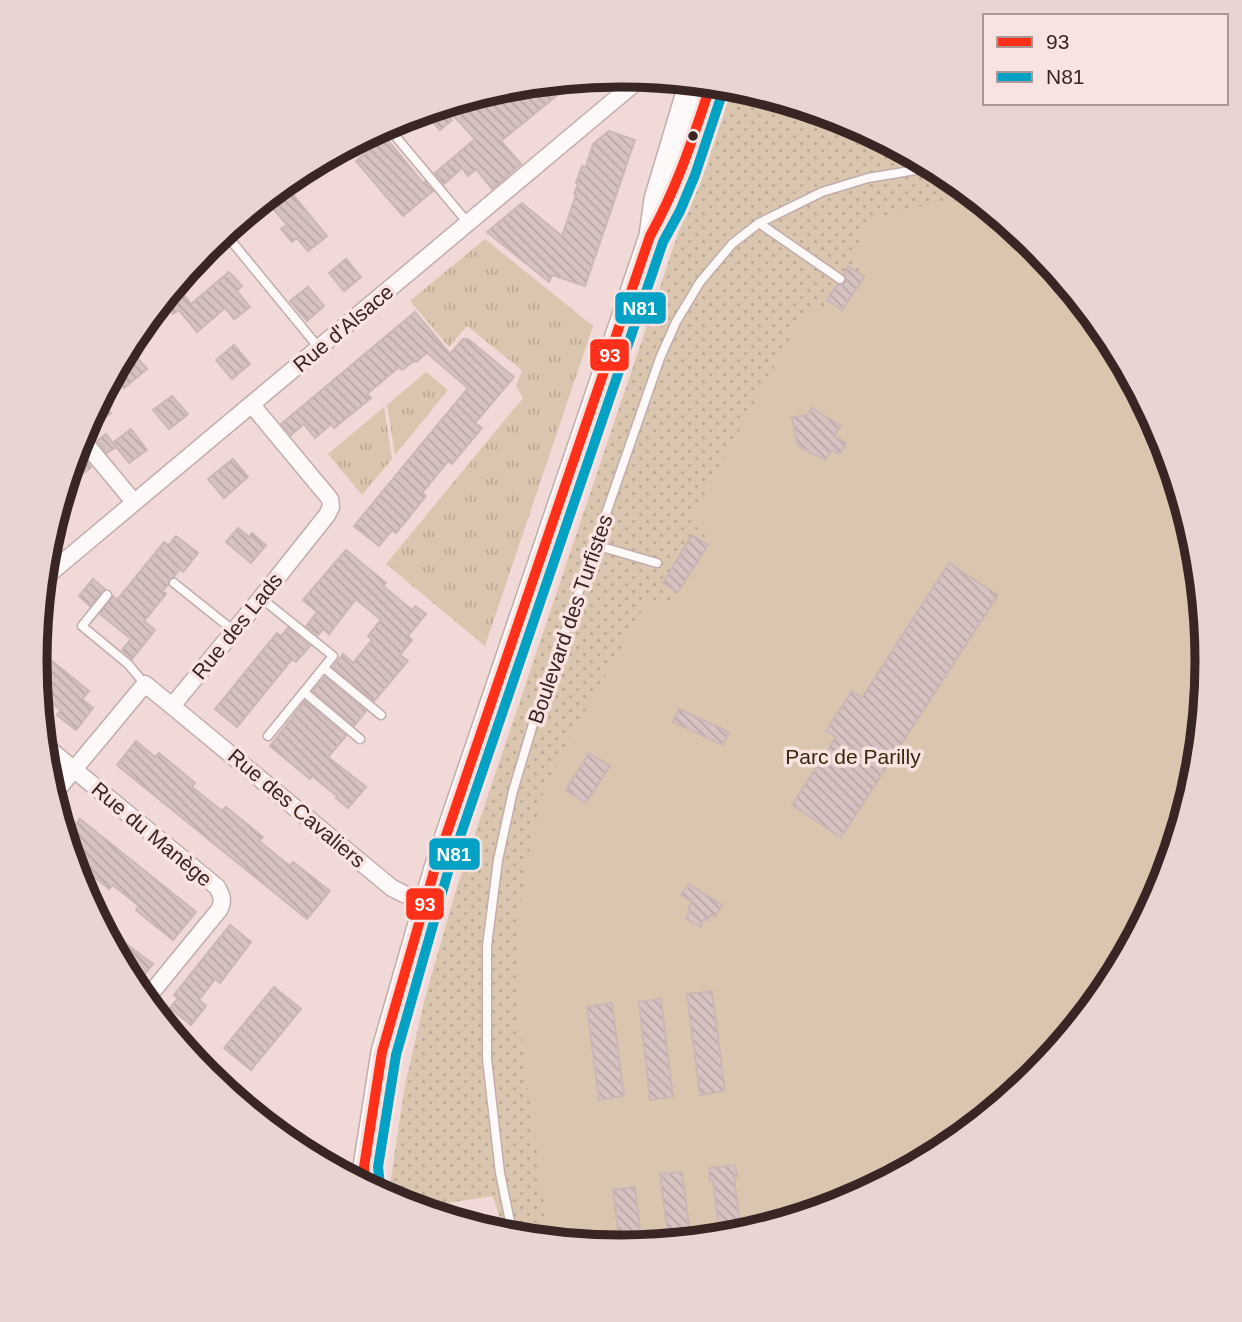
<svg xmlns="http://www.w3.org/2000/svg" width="1242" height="1322" font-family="Arial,sans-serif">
<defs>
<pattern id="grass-tufts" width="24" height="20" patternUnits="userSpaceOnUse" patternTransform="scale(1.75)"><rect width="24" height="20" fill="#dac6ae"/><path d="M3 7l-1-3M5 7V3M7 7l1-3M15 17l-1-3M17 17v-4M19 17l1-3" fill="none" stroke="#bcaa95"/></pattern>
<pattern id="park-dots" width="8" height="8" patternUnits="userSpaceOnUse" patternTransform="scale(1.75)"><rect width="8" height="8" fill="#dac6ae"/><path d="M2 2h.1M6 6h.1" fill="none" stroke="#bcaa95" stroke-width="1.8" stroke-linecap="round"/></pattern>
<pattern id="building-back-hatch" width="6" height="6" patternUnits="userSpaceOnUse" patternTransform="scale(1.75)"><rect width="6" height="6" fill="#d6c2c0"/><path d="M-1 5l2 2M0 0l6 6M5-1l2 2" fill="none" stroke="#b8a7a5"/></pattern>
</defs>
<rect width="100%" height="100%" fill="#f0d9d6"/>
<!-- grass -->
<g fill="url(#grass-tufts)">
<path d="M485 239 593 326 485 646 386 564 523 398 516 386 522 370 467 326 449 347 410 301Z"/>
<path d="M426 372 448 390 395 455 387 405Z"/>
<path d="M384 407 392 459 362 495 328 454Z"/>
</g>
<!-- park -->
<path fill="url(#park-dots)" d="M728 86H736L832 116 866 140H883L947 174 1036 247 1108 336 1163 437 1196 547 1207 661 1196 776 1162 886 1108 987 1035 1076 946 1148 845 1203 735 1236 621 1247 505 1235 493 1196 415 1208 388 1198 405 1085 425 998 456 890Z"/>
<!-- pitch -->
<path fill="#dac6ae" d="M977 198 1036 247 1108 336 1163 437 1196 547 1207 661 1196 776 1162 886 1108 987 1035 1076 946 1148 845 1203 735 1236 621 1247 549 1240 516 1005 517 940 520 904 533 831 543 794 563 750 647 602 669 603 678 592 708 545V540L691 518 806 309 842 310 864 277 854 254 869 221 927 205Z"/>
<!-- building -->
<g fill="url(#building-back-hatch)" stroke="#cbb7b5" stroke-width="2">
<path d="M577 79 501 141 521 164 492 189 476 169 468 176 462 168 444 184 435 173 475 139 451 113 467 98 507 86Z"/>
<path d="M442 108 452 120 440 130 430 119Z"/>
<path d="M609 131 635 140 585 286 552 275 549 282 487 232 522 203 562 236 576 195 574 194 578 184 576 183 582 166 586 167 593 144Z"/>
<path d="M385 137 423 183 425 182 433 191 403 216 356 161Z"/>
<path d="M284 184 327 236 308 251 297 238 292 242 281 229 287 225 265 199Z"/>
<path d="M346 259 361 277 344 291 329 273Z"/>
<path d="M848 266 864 277 842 310 827 300 837 285H842L846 282V277L844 274Z"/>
<path d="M229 272 242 286 237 291 250 307 234 319 225 308 197 332 179 310 173 314 162 301 176 284 191 304Z"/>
<path d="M308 287 324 306 307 321 290 301Z"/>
<path d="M415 312 450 354 463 339H468L514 377 475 423 482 428 452 464 448 461 422 493 426 496 406 521 396 533 392 530 379 546 354 526 468 388 427 353 416 362 414 361 402 370 399 367 367 394 371 398 334 428 331 424 315 438 304 424 291 435 281 424Z"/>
<path d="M234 345 250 364 232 379 216 360Z"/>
<path d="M133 353 147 369 124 388 113 374 118 366Z"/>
<path d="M172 396 188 414 169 429 153 410Z"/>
<path d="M100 399 111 413 88 430 84 428Z"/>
<path d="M812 408 841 426 834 436 846 443 840 454 832 450 825 460 798 446 792 417 807 415Z"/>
<path d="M131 429 147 450 129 463 113 443Z"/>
<path d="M106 434 116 447 107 453 97 441Z"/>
<path d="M76 449 91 467 85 472 73 458Z"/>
<path d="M233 459 248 477 224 498 208 479Z"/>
<path d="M238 528 249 537 252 533 266 545 251 563 226 542Z"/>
<path d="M692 535 708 545 678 592 663 583Z"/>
<path d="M176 536 198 553 183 572 180 569 174 577 169 579 168 585 162 591 166 594 144 621 155 630 132 659 122 650 131 639 100 614 113 596 117 600 164 542 169 545Z"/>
<path d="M346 550 386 583 383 586 412 610 415 606 426 614 408 636 412 640 400 655 408 661 374 701 333 667 343 654 353 663 372 640 368 636 381 620 356 599 329 634 323 629 318 635 306 626 317 612 303 600Z"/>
<path d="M949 563 998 595 841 837 792 805 836 737 826 731 852 691 862 698Z"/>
<path d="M93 579 105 589 90 606 79 596Z"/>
<path d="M288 628 310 646 296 662 292 659 237 727 215 709 277 633 281 636Z"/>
<path d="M36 648 89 691 82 699 93 708 76 730 57 715 61 710 38 692 35 661Z"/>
<path d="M325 677 366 711 354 726 313 691Z"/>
<path d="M305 701 346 736 328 757 366 787 348 808 336 798 337 796 312 776 310 779 270 746Z"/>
<path d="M679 709 729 732 723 745 673 722Z"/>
<path d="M136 741 155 757 159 753 195 783 192 787 222 811 226 807 263 837 259 841 290 866 293 862 330 891 307 919 117 765Z"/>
<path d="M589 753 610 766 586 803 566 790Z"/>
<path d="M80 819 196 912 173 940 136 910 139 906 113 885 109 889 72 859 76 855 69 849 63 831 71 822 75 825Z"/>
<path d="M689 884 722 905 715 917 711 914 707 921 704 919 700 927 686 918 690 911 688 909 692 902 681 895Z"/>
<path d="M101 925 153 964 134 987V986Z"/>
<path d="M230 925 251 942 220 983 215 979 199 1000 206 1006 191 1025 170 1008 178 998 174 995Z"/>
<path d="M274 987 301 1009 251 1070 224 1048Z"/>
<path d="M712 991 725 1091 700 1095 687 994Z"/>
<path d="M661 999 673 1097 650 1100 639 1002Z"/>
<path d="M612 1003 624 1096 599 1100 587 1007Z"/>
<path d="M735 1165 737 1177H734L741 1234 720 1236 713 1181H710L709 1168Z"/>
<path d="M682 1172 691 1240 669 1242 660 1174Z"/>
<path d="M635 1187 642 1245 620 1247 613 1190Z"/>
</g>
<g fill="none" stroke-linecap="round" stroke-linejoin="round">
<!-- service casing -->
<g stroke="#c1adab" stroke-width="11">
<g id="service">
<path d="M386 125 468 223"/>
<path d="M759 223 840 279"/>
<path d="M224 232 319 348"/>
<path d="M595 545 657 563"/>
<path d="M174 583 234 631"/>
<path d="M107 595 82 626 128 664 145 684"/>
<path d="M261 598 333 656 268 736"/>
<path d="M324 668 381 715"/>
<path d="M304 692 360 739"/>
<path d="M495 1232 511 1229"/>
<path d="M513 1236 500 1173 487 1059V946L498 860 513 791 533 724 660 358 676 322 700 282 732 244 759 223 822 192 868 178 934 167"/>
</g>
</g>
<!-- minor casing -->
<g stroke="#c1adab" stroke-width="19">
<g id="minor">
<path d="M80 437 134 502"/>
<path d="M43 579 642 77"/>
<path d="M172 706 392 888 404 894 426 903"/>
<path d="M43 744 217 887C222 896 224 901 219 910L156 987 149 995 143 998"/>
<path d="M52 796 145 684 172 706 261 598 327 515 331 507 330 499 252 405"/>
</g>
</g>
<!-- secondary casing -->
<g stroke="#c1adab" stroke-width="24">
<g id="secondary">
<path d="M656 225C681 181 695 131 711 84"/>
<path d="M360 1183 364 1167 382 1052 435 868 650 236 655 199 690 82"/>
</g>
</g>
<!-- service -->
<use href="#service" stroke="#fdf9f9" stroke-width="8"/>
<!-- minor -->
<use href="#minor" stroke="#fdf9f9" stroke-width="16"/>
<!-- secondary -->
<use href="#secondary" stroke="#fdf9f9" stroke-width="21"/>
<!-- bus-1 casing -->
<g stroke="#f9e3e1" stroke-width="16">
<path id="bus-1" d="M366 1186 364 1167 382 1052 435 868 650 236C678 186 693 138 711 84"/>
</g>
<!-- bus-2 casing -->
<g stroke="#f9e3e1" stroke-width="16">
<path id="bus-2" d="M380 1185 378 1167 396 1055 448 872 663 242 680 211 695 175 724 88"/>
</g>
<!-- bus-1 -->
<use href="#bus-1" stroke="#ff301a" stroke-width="10"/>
<!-- bus-2 -->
<use href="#bus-2" stroke="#03a2c5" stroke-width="10"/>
</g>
<!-- markers -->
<circle fill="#392523" stroke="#f9e3e1" stroke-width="2.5" cx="693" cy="136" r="6"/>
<g text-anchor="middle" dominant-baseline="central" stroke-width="7" stroke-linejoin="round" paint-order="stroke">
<!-- street labels -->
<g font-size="21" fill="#392523" stroke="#f9e3e1">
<text transform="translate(343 328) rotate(-40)">Rue d'Alsace</text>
<text transform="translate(570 619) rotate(-71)">Boulevard des Turfistes</text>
<text transform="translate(237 626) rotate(-51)">Rue des Lads</text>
<text transform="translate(297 808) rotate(40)">Rue des Cavaliers</text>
<text transform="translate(152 834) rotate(40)">Rue du Manège</text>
</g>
<!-- park labels -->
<g font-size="21" fill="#362a0d" stroke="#f9e3e1">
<text x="853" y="756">Parc de Parilly</text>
</g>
</g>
<!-- crop -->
<path d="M0 0H1242V1322H0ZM47 661a574 574 0 1 1 1148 0a574 574 0 1 1-1148 0Z" fill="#ead4d2" fill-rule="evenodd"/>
<path fill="none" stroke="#392523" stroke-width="9" d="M47 661a574 574 0 1 1 1148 0a574 574 0 1 1-1148 0Z"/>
<g stroke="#f9e3e1" stroke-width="2.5">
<rect x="614" y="291" width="53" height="34" rx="7" fill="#03a2c5"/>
<rect x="589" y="338" width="41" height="34" rx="7" fill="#ff301a"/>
<rect x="428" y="837" width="53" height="34" rx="7" fill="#03a2c5"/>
<rect x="405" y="887" width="40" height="34" rx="7" fill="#ff301a"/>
</g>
<g font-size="19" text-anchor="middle" font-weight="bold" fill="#fff">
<text x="640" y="315">N81</text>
<text x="610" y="362">93</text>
<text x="454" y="861">N81</text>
<text x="425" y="911">93</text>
</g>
<!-- legend -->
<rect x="983" y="14" width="245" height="91" fill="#f9e3e1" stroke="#ac9795" stroke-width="2"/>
<rect x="997" y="37" width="35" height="10" fill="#ff301a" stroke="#ac9795" stroke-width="2"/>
<text x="1046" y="49" font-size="21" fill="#392523">93</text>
<rect x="997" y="72" width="35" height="10" fill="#03a2c5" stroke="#ac9795" stroke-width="2"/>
<text x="1046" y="84" font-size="21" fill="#392523">N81</text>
</svg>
